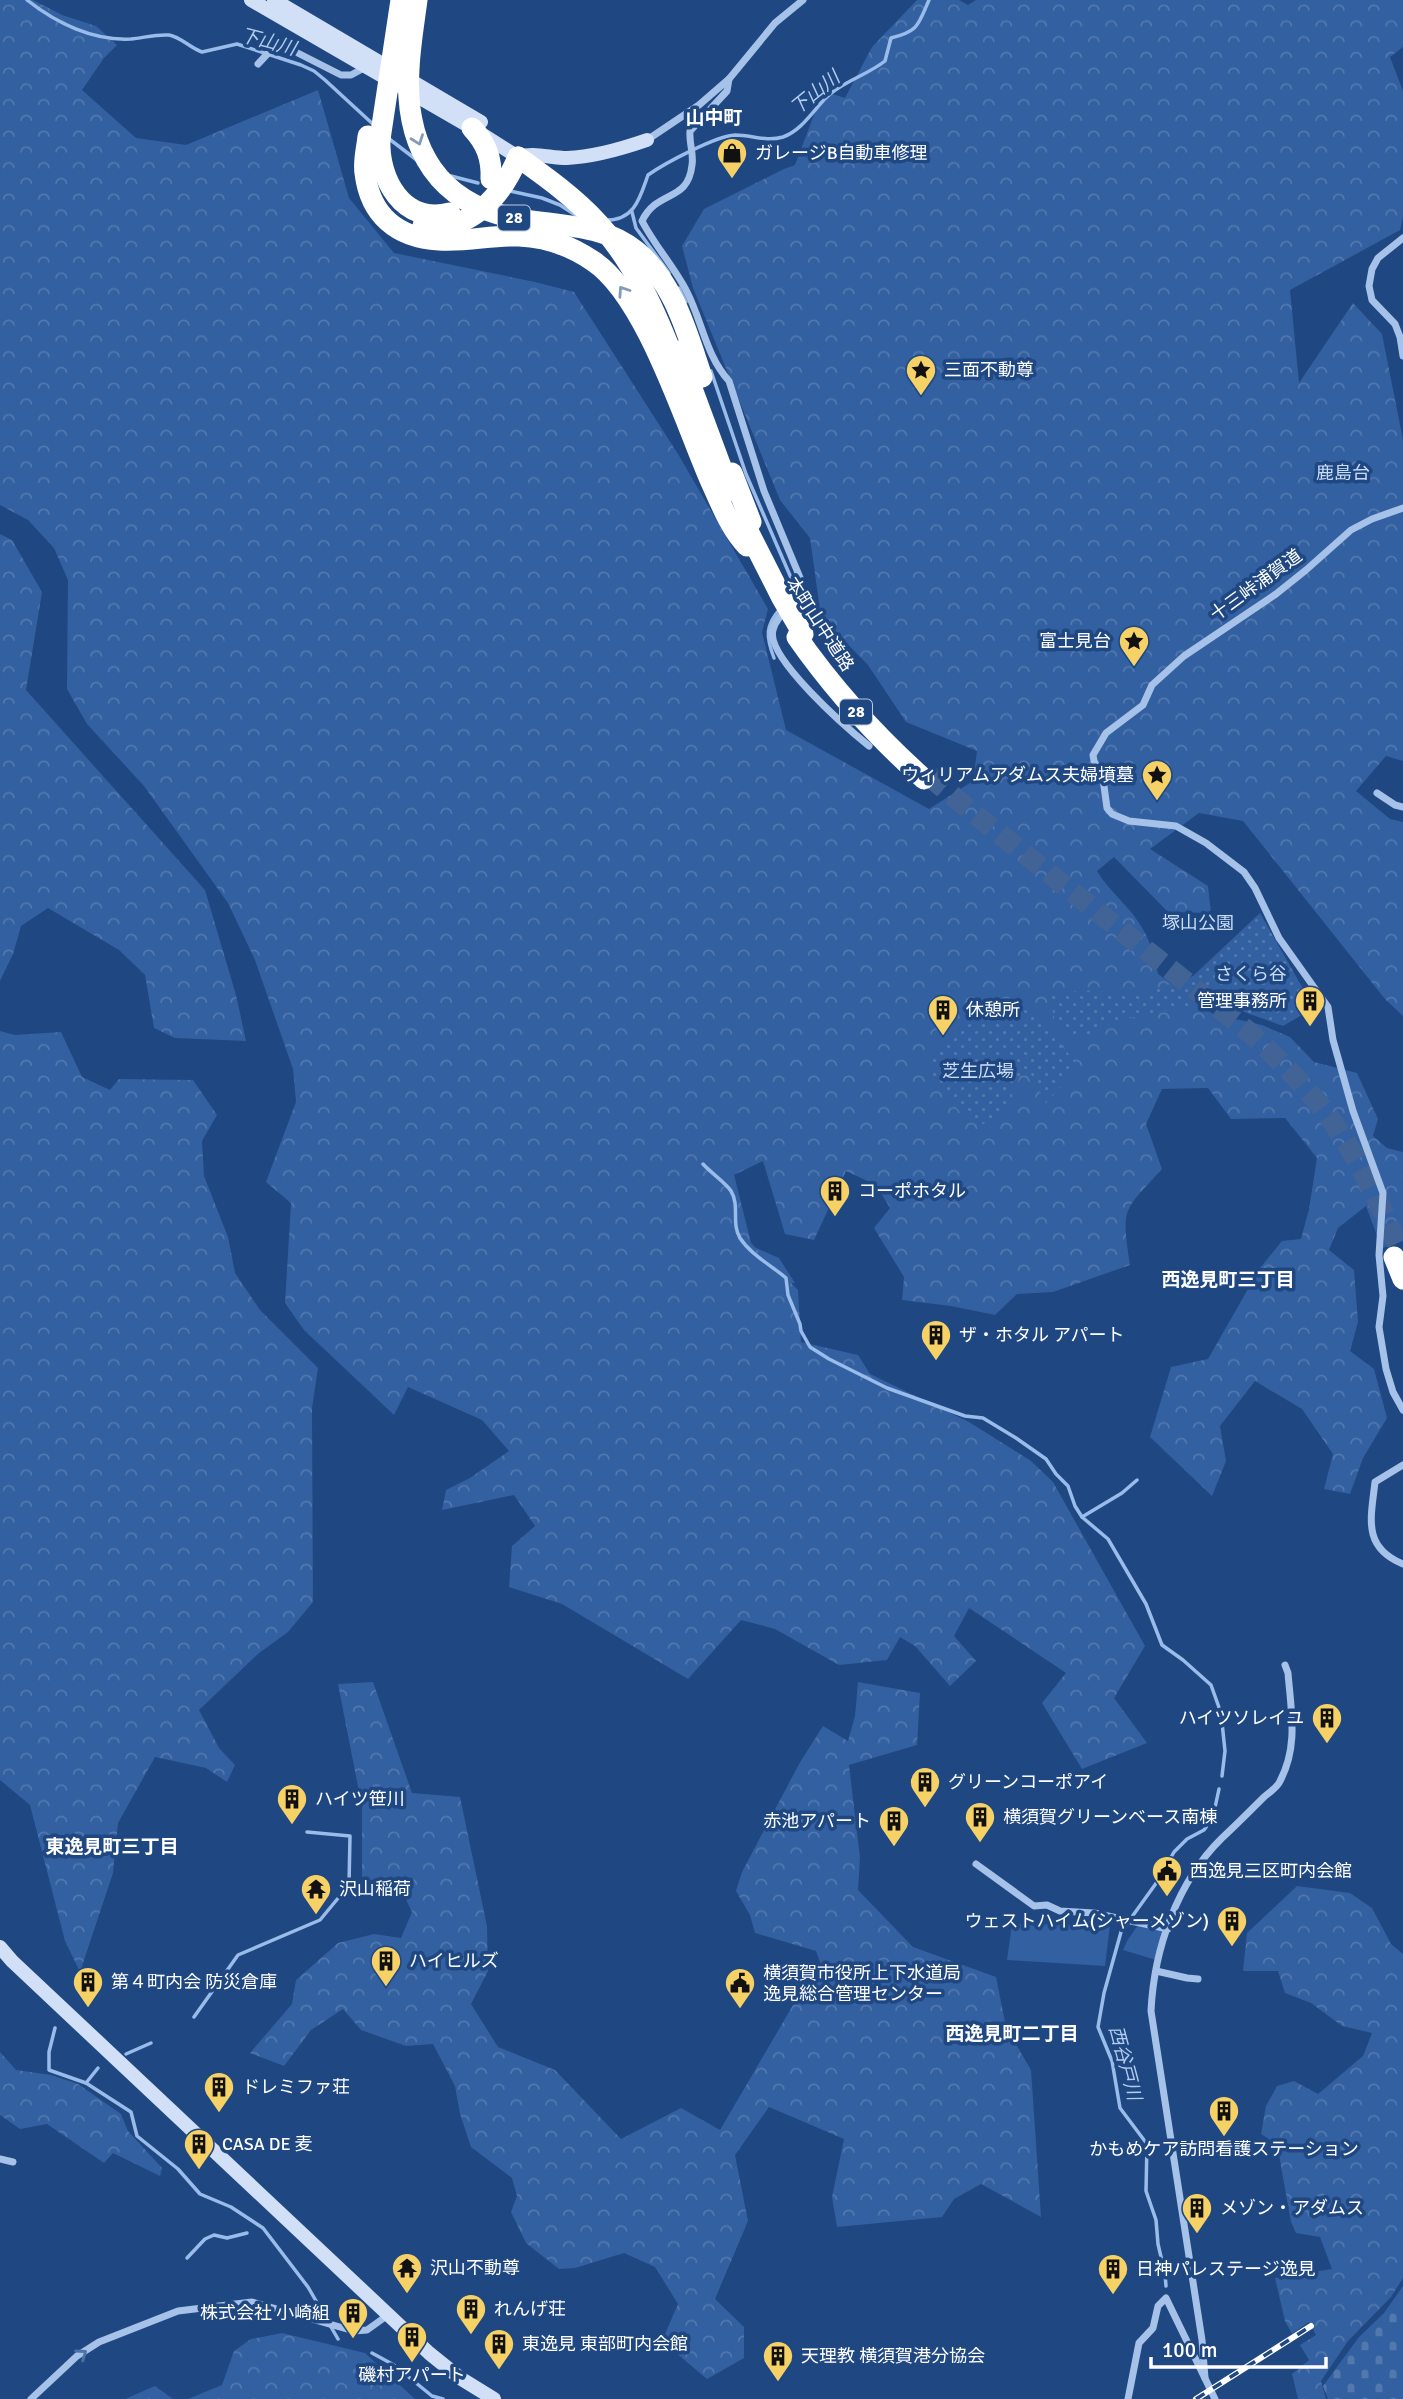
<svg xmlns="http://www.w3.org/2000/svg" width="1403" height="2399" font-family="Signika,'Noto Sans JP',sans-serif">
<defs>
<pattern id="forest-crowns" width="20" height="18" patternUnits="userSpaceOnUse" patternTransform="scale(1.75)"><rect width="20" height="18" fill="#3360a0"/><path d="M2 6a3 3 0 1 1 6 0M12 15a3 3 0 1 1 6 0" fill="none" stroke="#5278ae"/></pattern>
<pattern id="cemetery-stones" width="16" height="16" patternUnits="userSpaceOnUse" patternTransform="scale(1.75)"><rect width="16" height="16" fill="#3360a0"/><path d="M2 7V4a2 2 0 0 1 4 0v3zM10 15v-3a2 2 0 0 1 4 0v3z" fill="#5278ae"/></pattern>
<pattern id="garden-dots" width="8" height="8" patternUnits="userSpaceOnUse" patternTransform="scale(1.75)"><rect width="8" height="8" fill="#3360a0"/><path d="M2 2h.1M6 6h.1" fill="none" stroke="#5278ae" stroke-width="1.8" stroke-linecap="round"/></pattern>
</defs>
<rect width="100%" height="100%" fill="#1f4782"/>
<!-- green -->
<g fill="#3360a0">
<path d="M756 1248 779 1258 795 1283H764Z"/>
<path d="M1012 1924 1110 1925 1105 1966 1007 1960Z"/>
<path d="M1138 1925 1164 1931 1156 1960 1123 1950 1127 1941Z"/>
</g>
<!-- forest -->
<g fill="url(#forest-crowns)">
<path d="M0 0H33L62 15 96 26 117 45 104 58 82 90 136 138 186 145 318 90 349 198 394 253 535 282 574 292 678 454 768 609 762 632 786 730 929 809 973 781 977 751 906 722 868 665 821 617 810 538 780 500 693 288 682 246 704 209 784 169 795 165 823 91 845 98 872 47 917 0H959L968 5 976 0H1403V47L1390 57 1403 91V216L1400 230 1290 290 1299 383 1353 303 1382 334 1403 440V761L1386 756 1356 791 1390 819 1403 822V1016L1385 999 1243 821 1199 813 1150 849 1208 886 1211 913 1168 912 1114 857 1097 871C1108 890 1127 904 1139 923 1150 939 1154 955 1158 974L1213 1014 1262 1025 1290 1037 1314 1062 1357 1073 1378 1119 1373 1136 1387 1148 1403 1152V1238H1400L1382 1249 1366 1206 1338 1228 1329 1250 1354 1270 1358 1322 1350 1351 1374 1369 1387 1418 1363 1458 1350 1494 1324 1489 1333 1454 1302 1409 1255 1381 1220 1426 1226 1461 1212 1496 1150 1437 1171 1367 1208 1359 1260 1268 1282 1241 1301 1239 1309 1209 1317 1158 1285 1118 1231 1119 1208 1088 1162 1089 1146 1124 1162 1169C1123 1212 1121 1206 1130 1265L1053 1292 1017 1294 995 1315 951 1306 902 1300 904 1277 874 1228 890 1208 876 1185 846 1171 814 1240 785 1234 763 1161 734 1175 751 1243 798 1290 801 1342 858 1355 870 1374 969 1422 1031 1461 1053 1482 1145 1646 1114 1698 1147 1743 1082 1769 1042 1703 1066 1673 969 1608 954 1636 976 1661 950 1686 915 1646 900 1637 887 1660 839 1665 775 1629 741 1620 688 1679 562 1604 509 1587 512 1546 535 1526 514 1495 442 1510 446 1490 470 1478 509 1451 482 1420 408 1387 394 1415 304 1330 285 1303 291 1203 266 1182 296 1102 293 1069 255 960 228 903 144 786 87 724 67 689 68 580 54 548 28 520 0 505Z"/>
<path d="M0 534 12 540 42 592 26 690 205 890 236 995 246 1041 175 1038 154 1028 145 975 119 950 48 908 21 926 13 954 0 981Z"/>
<path d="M0 1031 15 1035 61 1032 82 1077 110 1090 119 1079 193 1080 217 1115 202 1141 204 1176 228 1237 235 1273 260 1310 318 1368 312 1408 313 1602 288 1632 259 1653 199 1710 219 1748 235 1765 227 1782 206 1768 155 1757 118 1823 113 1873 80 1972 65 1941 30 1805 0 1780Z"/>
<path d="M373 1682 412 1793 460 1797 487 1926 488 1971 471 2004 498 2047 555 2070 621 2139 681 2108 720 2130 803 1988 824 1973 816 1951 755 1933 750 1915 736 1891 742 1872 799 1764 823 1726 848 1741 855 1716 858 1682 920 1693 917 1745 849 1765 860 1858 858 1890 913 1947 996 1977 1006 2027 1031 2070 1041 2217 981 2184 954 2199 942 2217 837 2227 832 2197 844 2139 769 2107 735 2155 748 2221 715 2299 744 2327V2358L707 2379 662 2341 678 2304 655 2267 624 2253 575 2268 559 2269 526 2243 511 2212 517 2196 512 2178 471 2147 460 2114 455 2086 433 2044 406 2046 361 2030 343 2009 311 2030 284 2066 250 2053 292 2004 296 1980 338 1943 374 1934 401 1938 412 1912 401 1889 362 1877V1807L338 1684Z"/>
<path d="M1297 1886 1350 1893 1372 1908 1391 1944 1403 1954V2278L1391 2297 1348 2341 1321 2381 1326 2399H1298L1292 2374 1309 2360 1300 2345 1316 2335 1309 2322 1292 2334 1285 2321 1275 2278 1332 2269 1320 2237 1296 2233 1291 2222 1277 2144 1261 2134 1266 2106 1277 2086 1294 2081 1318 2094 1363 2056 1372 2033 1342 2026 1311 2003 1285 1993 1278 1971H1243L1247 1933Z"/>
<path d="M0 2052 16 2070 51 2075 78 2084 121 2114 128 2131 162 2168 160 2176 113 2153 104 2163 47 2124 20 2129 0 2115Z"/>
<path d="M282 2333 365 2353 415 2399H188L222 2385 234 2351 251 2339Z"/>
<path d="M155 2386 173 2399H125Z"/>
</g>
<!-- cemetery -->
<path fill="url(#cemetery-stones)" d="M1403 2286V2399H1328L1323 2386 1359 2337 1384 2313Z"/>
<!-- garden -->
<g fill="url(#garden-dots)">
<path d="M1260 913 1314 1008 1283 1026 1236 1009 1168 1010 1116 1021 1073 1042 1055 1021 1049 997 1082 990 1116 993 1148 992 1193 976Z"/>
<path d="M1018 998C1026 1005 1030 1011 1037 1019 1051 1036 1067 1050 1079 1067L1046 1103 1031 1074 1020 1076C1010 1104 1005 1111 980 1126L965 1117 926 1076 933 1058 975 1012Z"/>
</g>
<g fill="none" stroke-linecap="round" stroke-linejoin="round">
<!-- stream -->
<g stroke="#99bcea" stroke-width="3.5">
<path d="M27 0C56 23 93 41 131 39 143 38 156 34 169 35 181 37 190 48 202 52L237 44 301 65 314 71 325 80 375 126"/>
<path d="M388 138 418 161"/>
<path d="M451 176 478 183"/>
<path d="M510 191 542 198 560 205 580 218"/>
<path d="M632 212 636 228 669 273"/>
<path d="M605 220C635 221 640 197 648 175 665 163 716 136 735 135 752 135 766 142 783 137 800 131 811 114 822 102 838 83 866 76 885 61L891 38C919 31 918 25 929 0"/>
<path d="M679 288 686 302"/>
<path d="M711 371 746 474 795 587 790 598"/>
<path d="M774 658C766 637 765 626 780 609"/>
<path d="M703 1164C710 1172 726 1183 731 1191 740 1206 731 1223 740 1238 751 1255 771 1265 786 1278L788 1295 800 1324 801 1331 810 1347 829 1359 887 1388 965 1416 983 1418 1016 1438 1046 1459 1056 1474 1068 1486 1075 1506 1082 1517"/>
<path d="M1137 1480 1122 1493 1082 1517 1108 1539 1146 1604 1162 1645 1183 1660 1211 1685 1221 1713 1225 1751 1222 1776"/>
<path d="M194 2017 238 1955 320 1920 349 1885 350 1836 307 1832"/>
<path d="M55 2028 49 2052V2070L86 2083 131 2112 137 2136 178 2169 200 2194 231 2207 263 2228 308 2287 338 2339"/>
<path d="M126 2054 151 2043"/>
<path d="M86 2083 98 2068"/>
<path d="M187 2258 205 2239 214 2235 227 2238 247 2233"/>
<path d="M1166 2286 1165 2274 1158 2244 1156 2220 1146 2191 1147 2144 1120 2108 1112 2061 1098 2027 1104 1993 1121 1932 1157 1882 1174 1852 1187 1839 1204 1830 1213 1817 1219 1789"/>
<path d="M372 2353 394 2365 432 2396 443 2399"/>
</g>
<!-- highway-tunnel -->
<path stroke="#416395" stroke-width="21" stroke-dasharray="21 10" stroke-linecap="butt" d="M928 775 967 808 1249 1032C1282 1063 1315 1094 1340 1133 1365 1171 1383 1212 1402 1254"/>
<!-- street -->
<g stroke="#a6c2e9" stroke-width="7">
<path d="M258 64 271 50 284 46 341 75H351L364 68"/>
<path d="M729 79 727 91 690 131C689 143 694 155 692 165 688 203 657 189 642 221 655 246 675 268 687 292 702 321 706 356 729 381L764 491 801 580C805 606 778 609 773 630 765 657 848 729 869 746"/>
<path d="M647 140 699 105 729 79 775 23 803 0"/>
<path d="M1403 238 1378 258 1372 269 1369 286 1372 300 1395 324 1400 337 1403 356"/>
<path d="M1403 508 1372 519 1351 530 1306 570 1276 594 1184 656 1152 685 1143 705 1106 733 1093 755 1094 761 1103 779 1107 808 1112 814 1129 821 1176 826 1206 843 1244 872 1255 888 1279 938 1328 1007 1333 1040 1353 1111 1383 1193 1379 1255 1383 1296 1379 1327 1386 1369 1393 1392 1403 1410"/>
<path d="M1377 793 1395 805 1403 807"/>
<path d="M1403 1465 1375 1482C1371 1518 1362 1547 1403 1564"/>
<path d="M976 1864 1034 1906 1047 1905 1060 1911 1094 1913 1168 1929"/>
<path d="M1156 1971 1187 1978 1198 1979"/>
<path d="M0 2159 13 2162"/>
<path d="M1205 2378 1202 2340 1151 2011C1154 1949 1177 1882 1222 1838 1236 1825 1250 1811 1264 1797 1269 1793 1276 1788 1279 1783 1299 1747 1291 1711 1288 1673L1285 1665"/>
<path d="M31 2399 77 2356 99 2342 178 2311 252 2302 354 2331 367 2330 388 2315"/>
<path d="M1128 2399 1139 2343 1153 2328 1158 2306 1166 2298 1215 2399"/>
</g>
<!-- secondary -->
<g stroke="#d1e0f7" stroke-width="14">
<path d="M251 0 472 128 518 157C534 152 550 158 567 158 594 157 621 149 647 140"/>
<path d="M274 0 481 122"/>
<path d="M0 1947 12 1961 429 2353 460 2378 494 2399"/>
</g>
<!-- highway -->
<g stroke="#fff" stroke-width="21">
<path d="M472 128C486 143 492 158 491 179"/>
<path d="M368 136C367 148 363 161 365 173 370 215 397 238 439 240 466 242 492 235 519 236 545 237 571 246 593 261 646 296 685 423 711 482 721 504 731 530 747 546"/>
<path d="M380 139C378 179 403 225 450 213"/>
<path d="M518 157C546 177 574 197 598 223 635 263 657 315 676 365"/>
<path d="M423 226C470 233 502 196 518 157"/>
<path d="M678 351 730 491"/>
<path d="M732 473 751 522"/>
<path d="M797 637C834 690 876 736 924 779"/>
<path d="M1394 1257 1403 1279"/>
</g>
<!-- rail casing -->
<g stroke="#fff" stroke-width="6">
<path id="rail" d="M1196 2399 1311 2326"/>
</g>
<!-- rail -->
<use href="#rail" stroke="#1f4782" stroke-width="3.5" stroke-dasharray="10" stroke-linecap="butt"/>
<!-- highway-bridge -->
<g stroke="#fff" stroke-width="21">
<path d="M417 0C414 23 410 46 409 69 404 149 439 205 519 219 559 226 603 224 636 251 674 282 687 333 702 377"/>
<path d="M380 139 401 0"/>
<path d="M745 525 782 598 803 634"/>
</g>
</g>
<!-- one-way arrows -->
<defs><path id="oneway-chevron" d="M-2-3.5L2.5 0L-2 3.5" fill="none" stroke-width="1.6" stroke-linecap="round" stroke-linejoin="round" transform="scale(1.75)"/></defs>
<g stroke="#849aba">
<use href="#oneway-chevron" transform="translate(418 140) rotate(70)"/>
<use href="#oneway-chevron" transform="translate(623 291) rotate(-124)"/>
</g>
<use stroke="#4e72a6" href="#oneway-chevron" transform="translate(82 2354) rotate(-35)"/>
<!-- icons -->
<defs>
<g id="shop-pin" transform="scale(1.575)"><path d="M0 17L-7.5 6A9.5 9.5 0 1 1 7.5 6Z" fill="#f6d166" stroke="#1f4782"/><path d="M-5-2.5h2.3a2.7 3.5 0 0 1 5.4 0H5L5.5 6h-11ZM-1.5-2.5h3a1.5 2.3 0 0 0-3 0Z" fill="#111"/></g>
<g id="sight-pin" transform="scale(1.575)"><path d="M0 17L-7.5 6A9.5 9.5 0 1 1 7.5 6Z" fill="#f6d166" stroke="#1f4782"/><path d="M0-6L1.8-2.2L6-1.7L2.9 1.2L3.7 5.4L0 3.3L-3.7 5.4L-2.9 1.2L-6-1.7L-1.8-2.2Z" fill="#111"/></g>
<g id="building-pin" transform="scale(1.575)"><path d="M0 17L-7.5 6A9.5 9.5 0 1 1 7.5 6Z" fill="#f6d166" stroke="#1f4782"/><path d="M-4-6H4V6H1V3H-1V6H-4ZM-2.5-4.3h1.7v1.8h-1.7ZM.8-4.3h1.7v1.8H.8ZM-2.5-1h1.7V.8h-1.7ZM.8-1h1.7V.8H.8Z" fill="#111"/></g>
<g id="civic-pin" transform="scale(1.575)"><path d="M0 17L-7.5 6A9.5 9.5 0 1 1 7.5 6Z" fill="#f6d166" stroke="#1f4782"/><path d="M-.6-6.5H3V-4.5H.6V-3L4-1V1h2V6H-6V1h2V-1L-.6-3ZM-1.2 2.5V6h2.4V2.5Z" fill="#111"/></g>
<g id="temple-pin" transform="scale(1.575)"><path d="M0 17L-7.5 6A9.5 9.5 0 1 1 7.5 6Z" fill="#f6d166" stroke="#1f4782"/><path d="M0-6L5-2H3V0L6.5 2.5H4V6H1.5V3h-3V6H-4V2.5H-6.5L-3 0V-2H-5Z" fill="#111"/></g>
</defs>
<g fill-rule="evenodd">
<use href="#shop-pin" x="732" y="153"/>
<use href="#sight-pin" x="921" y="370"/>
<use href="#sight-pin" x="1134" y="641"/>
<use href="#sight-pin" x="1157" y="775"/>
<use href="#building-pin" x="1310" y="1001"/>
<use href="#building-pin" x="943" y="1010"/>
<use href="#building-pin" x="835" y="1191"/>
<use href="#building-pin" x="936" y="1335"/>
<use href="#building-pin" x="1327" y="1718"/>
<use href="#building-pin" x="925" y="1782"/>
<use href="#building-pin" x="292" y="1799"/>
<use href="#building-pin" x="980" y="1817"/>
<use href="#building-pin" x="894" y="1821"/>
<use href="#civic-pin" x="1167" y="1871"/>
<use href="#temple-pin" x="316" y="1889"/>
<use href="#building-pin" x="1232" y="1921"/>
<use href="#building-pin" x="386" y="1961"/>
<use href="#building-pin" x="88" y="1982"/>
<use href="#civic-pin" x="740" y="1983"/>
<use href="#building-pin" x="219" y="2087"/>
<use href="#building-pin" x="1224" y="2111"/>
<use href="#building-pin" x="199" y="2144"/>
<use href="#building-pin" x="1197" y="2208"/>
<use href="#temple-pin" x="407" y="2268"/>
<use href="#building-pin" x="1113" y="2269"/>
<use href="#building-pin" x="471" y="2309"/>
<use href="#building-pin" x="353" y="2313"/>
<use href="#building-pin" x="412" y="2337"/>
<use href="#building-pin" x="499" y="2344"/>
<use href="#building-pin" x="778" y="2356"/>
</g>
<g text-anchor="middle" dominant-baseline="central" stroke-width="7" stroke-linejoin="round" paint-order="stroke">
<!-- shield labels -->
<g fill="#1f4782" stroke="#bcc8da" stroke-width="2">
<rect x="498" y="205.5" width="32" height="25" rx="5"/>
<rect x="840" y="699.5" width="32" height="25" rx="5"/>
</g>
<g font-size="16" font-weight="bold" fill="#fff">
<text x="514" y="218">28</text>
<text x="856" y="712">28</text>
</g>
<!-- poi labels -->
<g font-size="18" fill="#fff" stroke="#1f4782" text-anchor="start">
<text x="755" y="153">ガレージB自動車修理</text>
<text x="944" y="370">三面不動尊</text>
<text x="1111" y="641" text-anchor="end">富士見台</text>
<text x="1134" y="775" text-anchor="end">ウィリアムアダムス夫婦墳墓</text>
<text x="1287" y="1001" text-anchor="end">管理事務所</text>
<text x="966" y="1010">休憩所</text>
<text x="858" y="1191">コーポホタル</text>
<text x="959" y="1335">ザ・ホタル アパート</text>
<text x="1304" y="1718" text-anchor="end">ハイツソレイユ</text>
<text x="948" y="1782">グリーンコーポアイ</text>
<text x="315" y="1799">ハイツ笹川</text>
<text x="1003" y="1817">横須賀グリーンベース南棟</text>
<text x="871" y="1821" text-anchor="end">赤池アパート</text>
<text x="1190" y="1871">西逸見三区町内会館</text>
<text x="339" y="1889">沢山稲荷</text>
<text x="1209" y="1921" text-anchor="end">ウェストハイム(シャーメゾン)</text>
<text x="409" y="1961">ハイヒルズ</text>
<text x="763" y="1973">横須賀市役所上下水道局<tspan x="763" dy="21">逸見総合管理センター</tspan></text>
<text x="111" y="1982">第４町内会 防災倉庫</text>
<text x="242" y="2087">ドレミファ荘</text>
<text x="222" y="2144">CASA DE 麦</text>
<text x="1224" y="2149" text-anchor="middle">かもめケア訪問看護ステーション</text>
<text x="1220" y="2208">メゾン・アダムス</text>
<text x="430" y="2268">沢山不動尊</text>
<text x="1136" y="2269">日神パレステージ逸見</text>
<text x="494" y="2309">れんげ荘</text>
<text x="330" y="2313" text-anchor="end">株式会社 小崎組</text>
<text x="522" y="2344">東逸見 東部町内会館</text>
<text x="801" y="2356">天理教 横須賀港分協会</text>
<text x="412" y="2375" text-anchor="middle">磯村アパート</text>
</g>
<!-- park labels -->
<g font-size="18" fill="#caddf7" stroke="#1f4782">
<text x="1343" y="473">鹿島台</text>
<text x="1198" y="923">塚山公園</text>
<text x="1251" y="974">さくら谷</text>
<text x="978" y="1071">芝生広場</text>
</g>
<!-- street labels -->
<g font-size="18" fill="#fff" stroke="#1f4782">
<text transform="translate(1256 585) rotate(-36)">十三峠浦賀道</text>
<text transform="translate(820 624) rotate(57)">本町山中道路</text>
</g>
<!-- water labels -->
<g font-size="19" font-style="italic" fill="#b1ccf0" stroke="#1f4782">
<text transform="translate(268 42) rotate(15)">下山川</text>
<text transform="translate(815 93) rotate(-39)">下山川</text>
<text transform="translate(1125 2063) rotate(75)">西谷戸川</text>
</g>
<!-- neighbourhood labels -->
<g font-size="19" font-weight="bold" fill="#fff" stroke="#1f4782">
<text x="714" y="118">山中町</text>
<text x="1228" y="1280">西逸見町三丁目</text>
<text x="112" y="1847">東逸見町三丁目</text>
<text x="1012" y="2034">西逸見町二丁目</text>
</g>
</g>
<!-- scale -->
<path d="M1151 2357v10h175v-10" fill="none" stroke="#ffffff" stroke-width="3.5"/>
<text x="1162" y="2357" font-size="21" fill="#ffffff" stroke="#1f4782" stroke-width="5" paint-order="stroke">100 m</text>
</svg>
